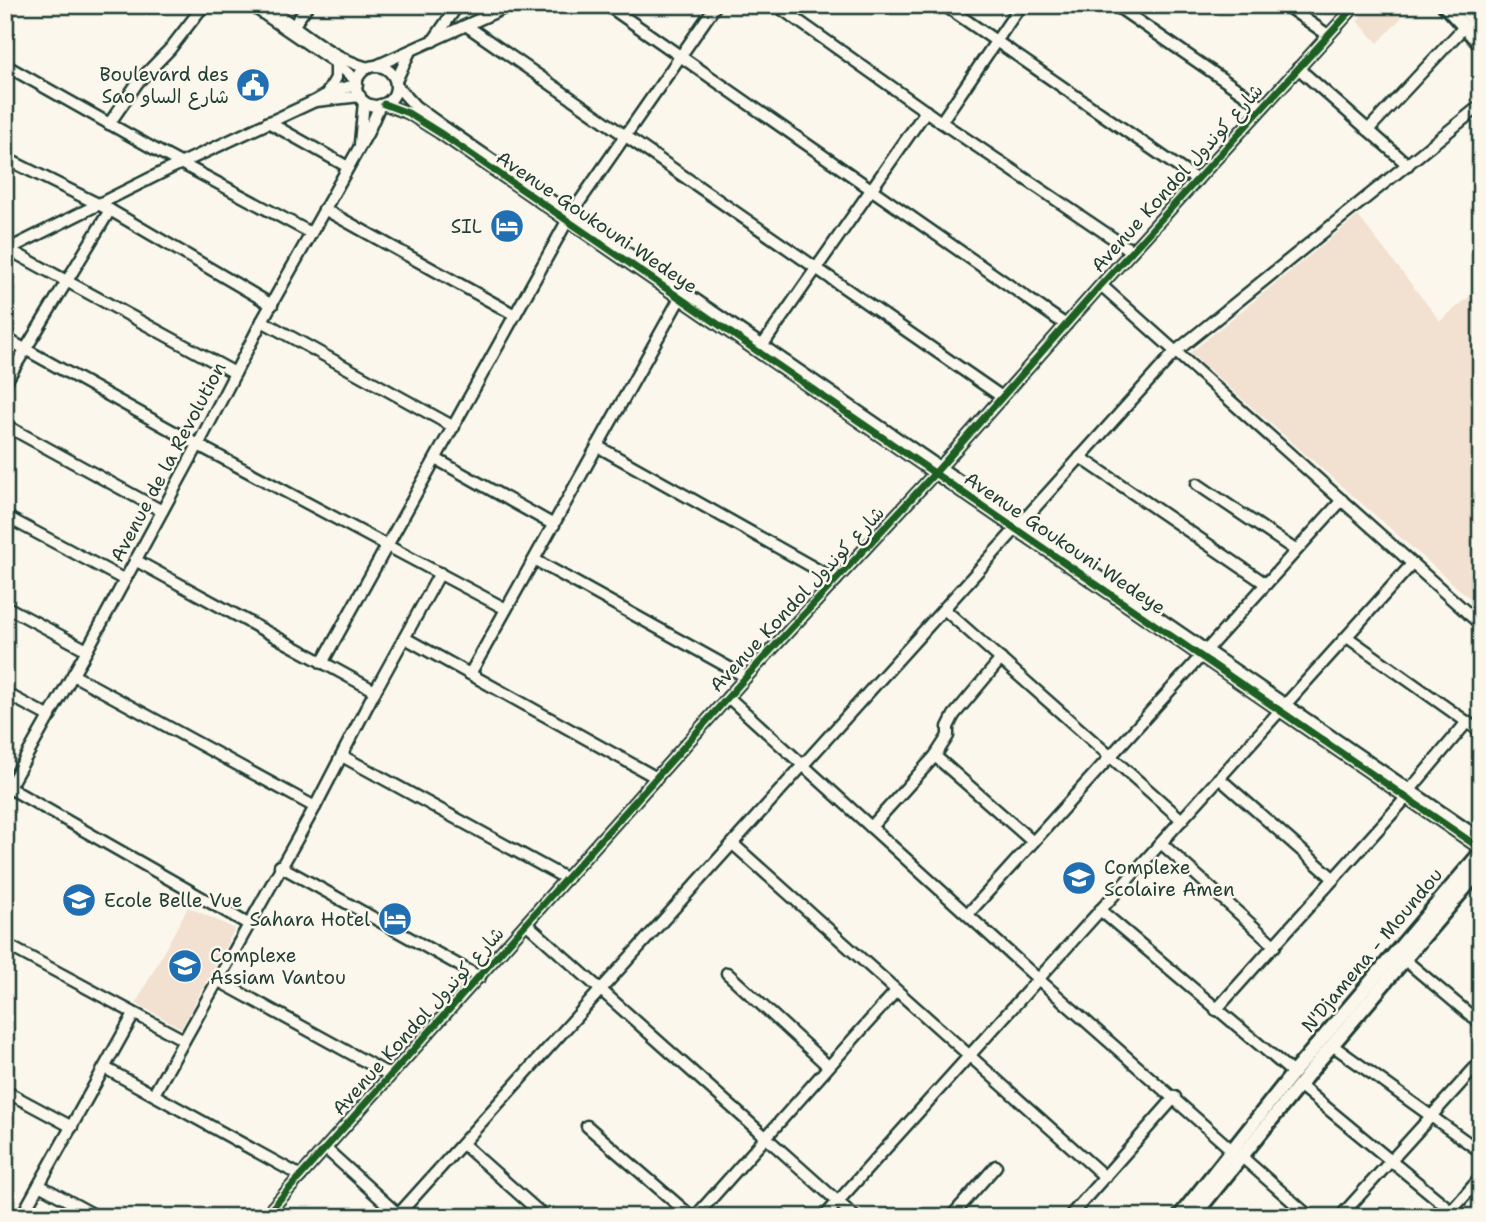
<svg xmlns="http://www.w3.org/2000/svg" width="1486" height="1222" font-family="'Shantell Sans','Playpen Sans Arabic',sans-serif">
<rect width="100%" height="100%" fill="#fbf7ec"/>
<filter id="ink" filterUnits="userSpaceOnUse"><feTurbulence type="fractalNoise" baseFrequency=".0143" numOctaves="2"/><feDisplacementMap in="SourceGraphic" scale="14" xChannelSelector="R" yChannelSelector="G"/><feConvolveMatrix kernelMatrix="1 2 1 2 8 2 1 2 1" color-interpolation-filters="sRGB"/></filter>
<g filter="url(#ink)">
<!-- built -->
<g fill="#f2e0d0">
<path d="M1371 5H1389L1402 17 1378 43 1357 21Z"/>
<path d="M1358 216 1440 321 1481 287V608L1190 353Z"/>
<path d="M188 907 235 929 181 1028 136 1003Z"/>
</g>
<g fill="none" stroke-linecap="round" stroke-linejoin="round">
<!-- minor casing -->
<g stroke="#1f3d34" stroke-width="15">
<g id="minor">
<path d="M251 5 336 63 357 81"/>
<path d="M265 5C297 27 330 58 368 68"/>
<path d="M607 5 1066 325"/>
<path d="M776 5 941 122 1132 251"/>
<path d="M944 5 1197 180"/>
<path d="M1115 5 1263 107"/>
<path d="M1285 5 1328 35"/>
<path d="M467 26 1002 397"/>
<path d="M292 28 308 5"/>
<path d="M433 41 458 5"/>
<path d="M5 65 156 150 311 233"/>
<path d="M376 66 511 5"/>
<circle cx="376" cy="86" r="20"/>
<path d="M1298 68 1408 165"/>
<path d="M396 81 410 51"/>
<path d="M396 85 415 106 444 127 1481 839"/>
<path d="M327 93 336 78V63"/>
<path d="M316 101 360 96"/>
<path d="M384 104 408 113 440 133 1481 849"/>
<path d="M268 122 348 167"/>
<path d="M941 122 1021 5"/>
<path d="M109 124 138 82 170 49 204 5"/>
<path d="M1368 130 1464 27"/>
<path d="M360 143 364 102"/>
<path d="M5 158 110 210 272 305"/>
<path d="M324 209 515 315"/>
<path d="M6 248 235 373"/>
<path d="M5 251 169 169 315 101 334 90 357 85"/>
<path d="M1101 285 1481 625"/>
<path d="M262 321 454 427"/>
<path d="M5 338 198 445 506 609"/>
<path d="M760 349 926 111"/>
<path d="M5 383 110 210"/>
<path d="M5 425 162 511"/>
<path d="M597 446 836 580"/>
<path d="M1080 457 1266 584"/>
<path d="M436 459 554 525"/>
<path d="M1197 484 1295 550"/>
<path d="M5 516 125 580"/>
<path d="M135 560 375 691"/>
<path d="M535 560 746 677"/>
<path d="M5 606 87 650"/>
<path d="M944 609 1182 820"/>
<path d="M1347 637 1481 732"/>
<path d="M405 638 657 778"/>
<path d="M322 663 571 214 716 5"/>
<path d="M470 674 680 298"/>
<path d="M73 675 315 807"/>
<path d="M5 693 50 717"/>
<path d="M728 697 1037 978 1233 1151"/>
<path d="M342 756 567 879"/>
<path d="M935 756 1033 842"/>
<path d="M1219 778 1334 879"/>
<path d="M6 786 248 924"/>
<path d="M1410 790 1467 722"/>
<path d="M5 794 87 650 198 445 262 321 368 132 380 105"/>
<path d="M871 827 935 756 948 736V727L954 715 1001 659"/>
<path d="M1161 843 1275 946"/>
<path d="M733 844 1105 1177"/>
<path d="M280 866 480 977"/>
<path d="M1100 910 1293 1073"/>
<path d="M968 914 1342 500"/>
<path d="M527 924 855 1217"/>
<path d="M5 944 184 1040"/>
<path d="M1405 960 1481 1024"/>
<path d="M727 973 828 1066"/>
<path d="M217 980 390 1075"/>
<path d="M1216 1010 1407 797"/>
<path d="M1332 1045 1481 1152"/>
<path d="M105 1068 301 1176"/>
<path d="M1299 1085 1459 1217"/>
<path d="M5 1091 72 1127"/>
<path d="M154 1094 315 807 375 691 440 573"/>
<path d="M587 1126 692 1217"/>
<path d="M463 1144 545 1217"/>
<path d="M326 1149 401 1217"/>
<path d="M1242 1157 1310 1217"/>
<path d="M39 1185 98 1217"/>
<path d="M21 1217 134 1014"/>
<path d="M264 1217 746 677 935 473 1101 285 1356 5"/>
<path d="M396 1217 1175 352 1481 105"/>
<path d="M695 1217 896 991"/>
<path d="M824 1217 1412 564"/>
<path d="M951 1217 996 1166"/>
<path d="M1069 1217 1175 1097"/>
<path d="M1340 1217 1481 1061"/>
<path d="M1446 1217 1481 1177"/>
</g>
</g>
<!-- major casing -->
<g stroke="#1f3d34" stroke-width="18">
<g id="major">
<path d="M1444 5 1481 45"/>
<path d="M1460 5 1481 28"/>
<path d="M1179 1217 1293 1073 1481 852"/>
<path d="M1193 1217 1318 1062 1481 869"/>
</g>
</g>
<!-- minor -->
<use href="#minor" stroke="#fbf7ec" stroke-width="10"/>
<!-- major -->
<use href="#major" stroke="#fbf7ec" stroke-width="12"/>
<!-- cycleway casing -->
<g stroke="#fbf7ec" stroke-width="11">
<g id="cycleway">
<path d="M384 104 408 113 440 133 1481 849"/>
<path d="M264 1217 746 677 935 473 1101 285 1356 5"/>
</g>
</g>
<!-- cycleway -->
<use href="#cycleway" stroke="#1b5e20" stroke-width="7"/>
</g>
</g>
<!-- icons -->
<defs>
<g id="civic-disc" transform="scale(1.75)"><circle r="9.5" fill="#1f6fb2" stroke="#fbf7ec"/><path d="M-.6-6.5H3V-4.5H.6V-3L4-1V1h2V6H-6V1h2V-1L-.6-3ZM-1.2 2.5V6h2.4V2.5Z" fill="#fff"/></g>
<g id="hotel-disc" transform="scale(1.75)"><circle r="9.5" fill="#1f6fb2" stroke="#fbf7ec"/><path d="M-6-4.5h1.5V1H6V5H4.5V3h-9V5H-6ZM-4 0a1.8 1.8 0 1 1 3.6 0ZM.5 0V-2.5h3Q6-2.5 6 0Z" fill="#fff"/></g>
<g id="school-disc" transform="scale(1.75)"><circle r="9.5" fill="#1f6fb2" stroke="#fbf7ec"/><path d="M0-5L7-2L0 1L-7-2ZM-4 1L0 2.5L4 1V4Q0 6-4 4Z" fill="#fff"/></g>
</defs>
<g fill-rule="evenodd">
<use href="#civic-disc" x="253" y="85"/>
<use href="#hotel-disc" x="507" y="226"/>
<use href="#school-disc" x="1079" y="878"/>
<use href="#school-disc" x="79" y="900"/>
<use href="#hotel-disc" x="395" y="919"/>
<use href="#school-disc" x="185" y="966"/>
</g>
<g text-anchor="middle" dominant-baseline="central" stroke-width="5" stroke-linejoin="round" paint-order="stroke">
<!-- poi labels -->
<g font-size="19" fill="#1f3d34" stroke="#fbf7ec" text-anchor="end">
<text x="229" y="74">Boulevard des<tspan x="229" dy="22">Sao شارع الساو</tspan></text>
<text x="482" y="226">SIL</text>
<text x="1104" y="867" text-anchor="start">Complexe<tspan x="1104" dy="22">Scolaire Amen</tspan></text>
<text x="104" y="900" text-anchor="start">Ecole Belle Vue</text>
<text x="370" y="919">Sahara Hotel</text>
<text x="210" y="955" text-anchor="start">Complexe<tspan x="210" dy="22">Assiam Vantou</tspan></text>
</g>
<!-- street labels -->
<g font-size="19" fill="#1f3d34" stroke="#fbf7ec">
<text transform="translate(1177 178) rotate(-48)">Avenue Kondol شارع كوندول</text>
<text transform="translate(597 222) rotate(34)">Avenue Goukouni Wedeye</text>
<text transform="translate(168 462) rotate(-62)">Avenue de la Revolution</text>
<text transform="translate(1065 543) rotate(34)">Avenue Goukouni Wedeye</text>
<text transform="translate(797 599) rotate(-47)">Avenue Kondol شارع كوندول</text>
<text transform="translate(1372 950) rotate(-50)">N'Djamena - Moundou</text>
<text transform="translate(418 1021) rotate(-48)">Avenue Kondol شارع كوندول</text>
</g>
</g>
<!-- margin -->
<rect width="1486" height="1222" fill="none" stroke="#fbf7ec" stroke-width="28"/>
<rect x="14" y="14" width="1458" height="1194" fill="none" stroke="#1f3d34" stroke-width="2.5" filter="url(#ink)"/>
</svg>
